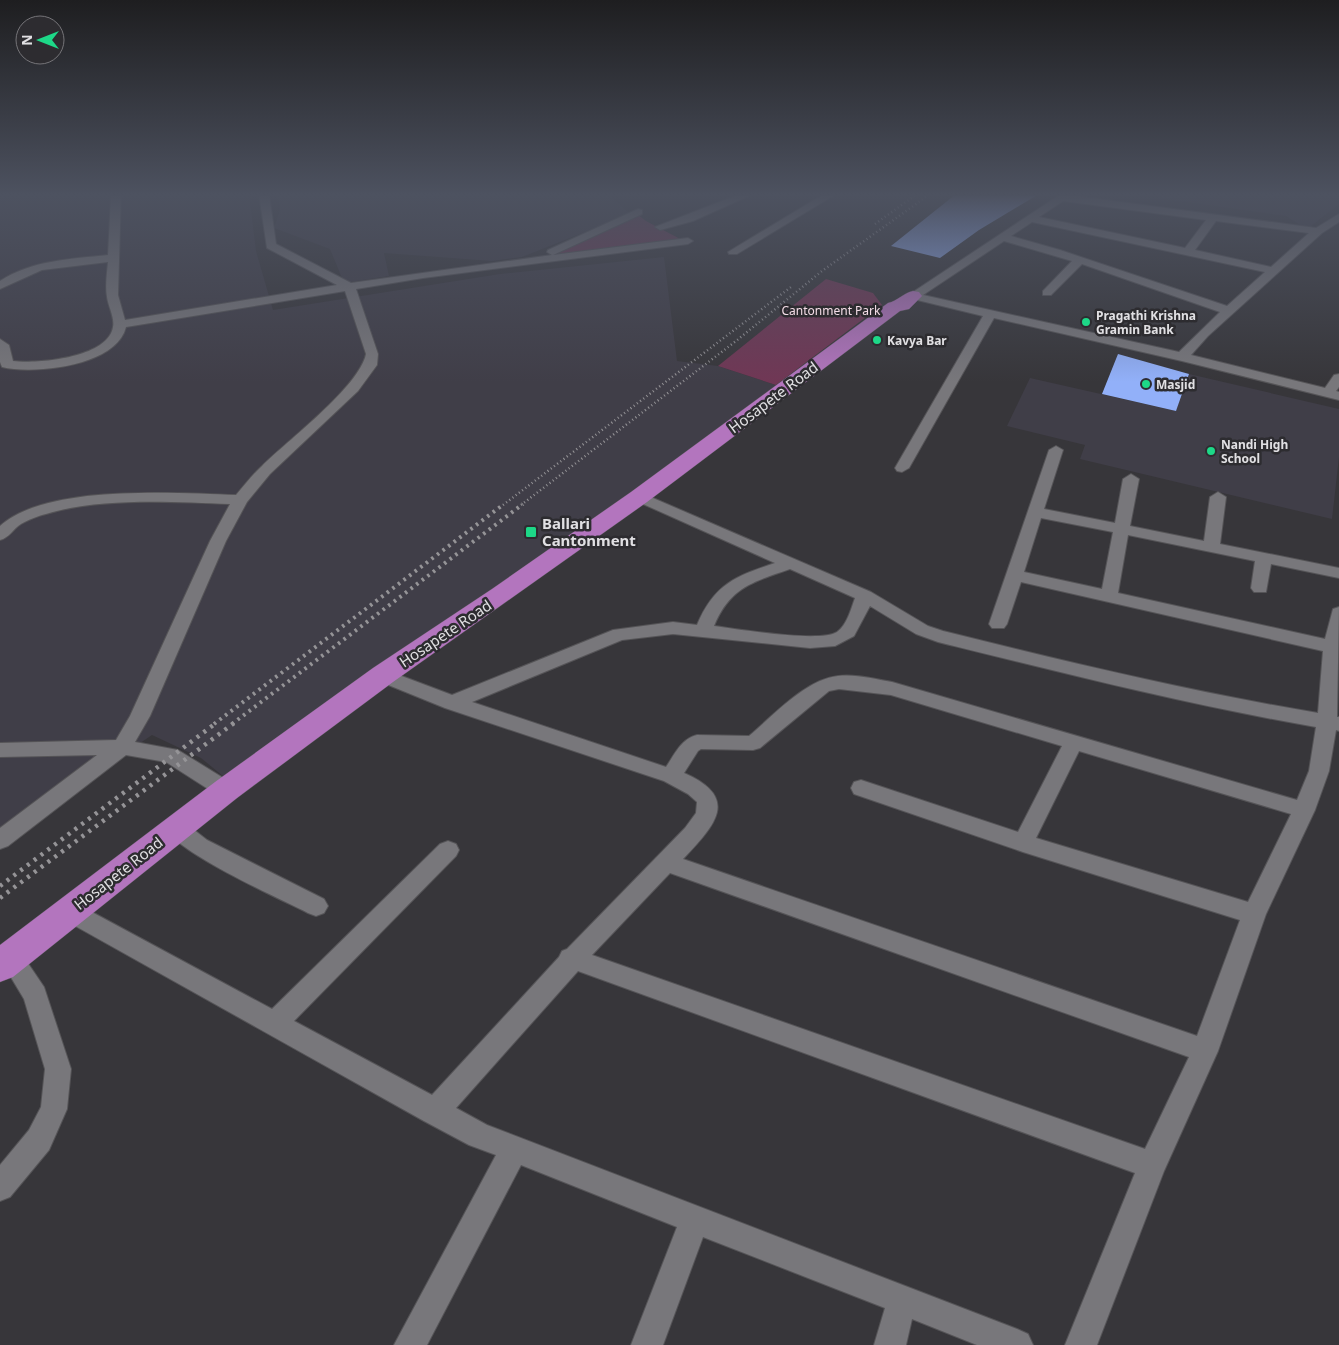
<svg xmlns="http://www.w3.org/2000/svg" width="1339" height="1345" font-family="'Noto Sans',sans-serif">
<rect width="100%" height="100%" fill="#37363a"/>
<!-- built -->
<g fill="#403e48">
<path d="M0 194H249L256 251 273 310 500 274 664 257 677 361 718 366 776 385 689 451 229 781 201 758 152 735 0 838Z"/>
<path d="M278 194H608L630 214 522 257 492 261 384 253 389 276 344 283 330 249 274 228 280 210Z"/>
<path d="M1155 194H1339V204L1307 229 1286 216 1165 199Z"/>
<path d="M1189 374 1339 409V457L1332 519 1080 459 1085 445 1007 426 1030 378 1176 411Z"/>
</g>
<!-- green -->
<g fill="#703755">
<path d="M637 214 646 221 684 241 542 258Z"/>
<path d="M826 279 873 293 882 305 776 385 718 366Z"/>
</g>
<!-- building -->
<g fill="#92b0f9">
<path d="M956 194H1039L979 230 940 258 891 246Z"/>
<path d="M1118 354 1189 374 1176 411 1102 394Z"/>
</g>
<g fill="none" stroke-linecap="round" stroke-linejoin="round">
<!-- minor casing -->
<g stroke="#555457" stroke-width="2">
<g id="minor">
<path d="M111 194H121L118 295 125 320 337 285 267 248 259 194H269L276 244 351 283 552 255 547 252 548 250 638 209 642 210V214L553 255 688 238 693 241 688 244 423 278 356 289 378 354 377 365 358 391 270 474 247 502 226 541 150 716 135 742 178 750 233 784 236 790 233 796 226 798 219 796 166 762 126 755 8 846 0 849V828L97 755 0 757V743L116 740 130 716 210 541 230 504C173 502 101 497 46 514 38 516 28 520 21 524 13 529 9 538 0 540V526C46 484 175 493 236 495 244 486 252 475 262 466 287 441 359 387 366 354L345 291 126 327C117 366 34 375 2 367L0 362V339L9 345 13 361C37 364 108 358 113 327 115 318 108 306 107 297 105 286 107 273 108 262L42 270 0 289V281C32 260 71 259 108 255Z"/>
<path d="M740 194H753L693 221 660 230 655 227Z"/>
<path d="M824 194H836L737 254H729L728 252Z"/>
<path d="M1061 194 1316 228 1339 214V222L1322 233 1208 336 1191 355 1325 388 1334 375 1339 374V387L1336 391 1339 392V400L1182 361 994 318 909 468 902 472 897 471 895 468 983 316 909 298 907 296ZM1063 201 1206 220 1185 248 1039 217ZM1216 221 1309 233 1271 267 1195 250ZM1032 222 1265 272 1227 306 1060 250 1011 236ZM1004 241 1072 261 1043 291V295H1051L1082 264 1220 312 1179 352 923 295Z"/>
<path d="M1056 446 1063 450 1044 509 1115 523 1123 479 1131 474 1139 479 1130 526 1204 541 1210 497 1218 492 1226 497 1220 544 1339 568V578L1271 564 1266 592H1254L1251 588 1255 561 1128 535 1118 593 1325 639 1333 609 1339 607 1337 717H1339V731L1336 730 1329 771 1315 810 1266 914 1218 1051 1164 1171 1097 1345H1065L1135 1173 578 971 456 1108 487 1125 1017 1329 1028 1334 1033 1345H977L912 1319 906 1345H874L885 1308 703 1237 663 1345H631L677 1227 521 1165 427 1345H394L496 1155 469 1145 424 1121 61 918 57 911 61 904 69 901 77 904 272 1009 440 844 448 841 456 844 459 850 456 856 294 1021 432 1095 559 957 562 951 567 949 685 828 696 813 697 802 688 794 664 781 445 708 376 680 374 675 376 670 383 669 452 695 613 630 673 622 697 625C714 584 736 576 775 563L634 500 631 497 634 494 639 492 871 592 928 626 943 631C1067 662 1192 692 1318 713L1323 651 1021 582 1007 624 1004 628H992L989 624 1049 450ZM1041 518 1113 532 1102 589 1024 572ZM790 569 855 598C851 609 847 625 837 632 820 643 737 629 714 626 730 587 753 582 790 569ZM870 606 916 634 938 642C1063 673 1189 705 1316 727L1309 771 1297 800 892 682C874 679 856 674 838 676 806 679 773 716 749 736L697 735C681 739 675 754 666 767L472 702 622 640 673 634 810 648 835 646 854 636ZM839 689 891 695 1062 746 1018 832 861 780 854 782 851 788 854 794 1023 852 1240 920 1197 1036 683 859C715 825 741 798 684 773L698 751 701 749 753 750 760 748 829 691ZM1079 751 1291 814 1248 902 1036 838ZM670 873 1189 1057 1145 1149 592 955Z"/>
<path d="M176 819 184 822 207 840 324 899 328 906 324 913 316 916 308 913C278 898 178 853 165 828L168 822Z"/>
<path d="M11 946 19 950 44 987 71 1069 67 1109 49 1150 10 1197 0 1201V1165L29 1130 41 1107 45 1069 24 999 0 959 3 950Z"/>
</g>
</g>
<!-- highway casing -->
<g stroke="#555457" stroke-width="1">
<path id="highway" d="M913 291 919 292 922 296 909 309 900 311 647 502 393 682 237 798 13 977 0 982V945L215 782 373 668 492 589 631 492 888 303C898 301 903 293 913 291Z"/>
</g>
<!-- minor -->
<use href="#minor" fill="#78777b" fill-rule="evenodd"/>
<!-- highway -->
<use href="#highway" fill="#b375be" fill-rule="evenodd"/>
<!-- rail-far2 -->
<g stroke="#959497" stroke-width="2.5" stroke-dasharray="1 3" stroke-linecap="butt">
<path d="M875 224 917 194"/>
<path d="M503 505 791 287"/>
<path d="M521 505 736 341 822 271 930 194"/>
</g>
<!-- rail-far1 -->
<g stroke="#959497" stroke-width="4" stroke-dasharray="2.5 4.5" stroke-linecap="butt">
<path d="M214 724 504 504"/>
<path d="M232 724 523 504"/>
</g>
<!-- rail -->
<g stroke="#959497" stroke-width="4.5" stroke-dasharray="3 5.5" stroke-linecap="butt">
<path d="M0 886 216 723"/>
<path d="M0 898 234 723"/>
</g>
</g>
<!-- sky -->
<linearGradient id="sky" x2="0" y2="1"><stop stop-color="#1e1e20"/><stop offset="0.51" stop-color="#4d5260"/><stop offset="1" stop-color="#4d5260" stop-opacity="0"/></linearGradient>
<rect width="1339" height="382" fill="url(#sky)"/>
<!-- markers -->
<g fill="#1dd888" stroke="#2d2c30" stroke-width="2">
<circle cx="1086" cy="322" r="5"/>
<circle cx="877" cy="340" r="5"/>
<circle cx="1146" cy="384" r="5"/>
<circle cx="1211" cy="451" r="5"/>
<rect x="525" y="526" width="12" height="12" rx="2.5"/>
</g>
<g text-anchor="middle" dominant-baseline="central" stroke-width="5" stroke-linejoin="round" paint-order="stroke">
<!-- far-park labels -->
<g font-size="12" fill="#f4dde7" stroke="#2d2c30">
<text x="831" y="310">Cantonment Park</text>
</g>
<!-- far-poi labels -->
<g font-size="12" font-weight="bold" fill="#e1e0e3" stroke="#2d2c30" text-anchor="start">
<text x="1096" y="315">Pragathi Krishna<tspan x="1096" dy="14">Gramin Bank</tspan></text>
<text x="887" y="340">Kavya Bar</text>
<text x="1156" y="384">Masjid</text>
<text x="1221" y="444">Nandi High<tspan x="1221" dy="14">School</tspan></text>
</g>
<!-- street labels -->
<g font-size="15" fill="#e1e0e3" stroke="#2d2c30">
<text transform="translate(773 397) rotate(-37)">Hosapete Road</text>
<text transform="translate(445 633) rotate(-34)">Hosapete Road</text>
<text transform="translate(118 873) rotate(-38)">Hosapete Road</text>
</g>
<!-- poi labels -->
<g font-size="15" font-weight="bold" fill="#e1e0e3" stroke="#2d2c30" text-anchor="start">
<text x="542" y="523">Ballari<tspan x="542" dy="17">Cantonment</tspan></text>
</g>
</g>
<!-- north arrow -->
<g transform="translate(40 40) rotate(270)"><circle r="24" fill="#2d2c30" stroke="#757478"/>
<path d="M0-4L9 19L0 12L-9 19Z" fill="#1dd888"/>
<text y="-8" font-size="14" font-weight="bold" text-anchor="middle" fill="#e1e0e3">N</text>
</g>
</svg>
